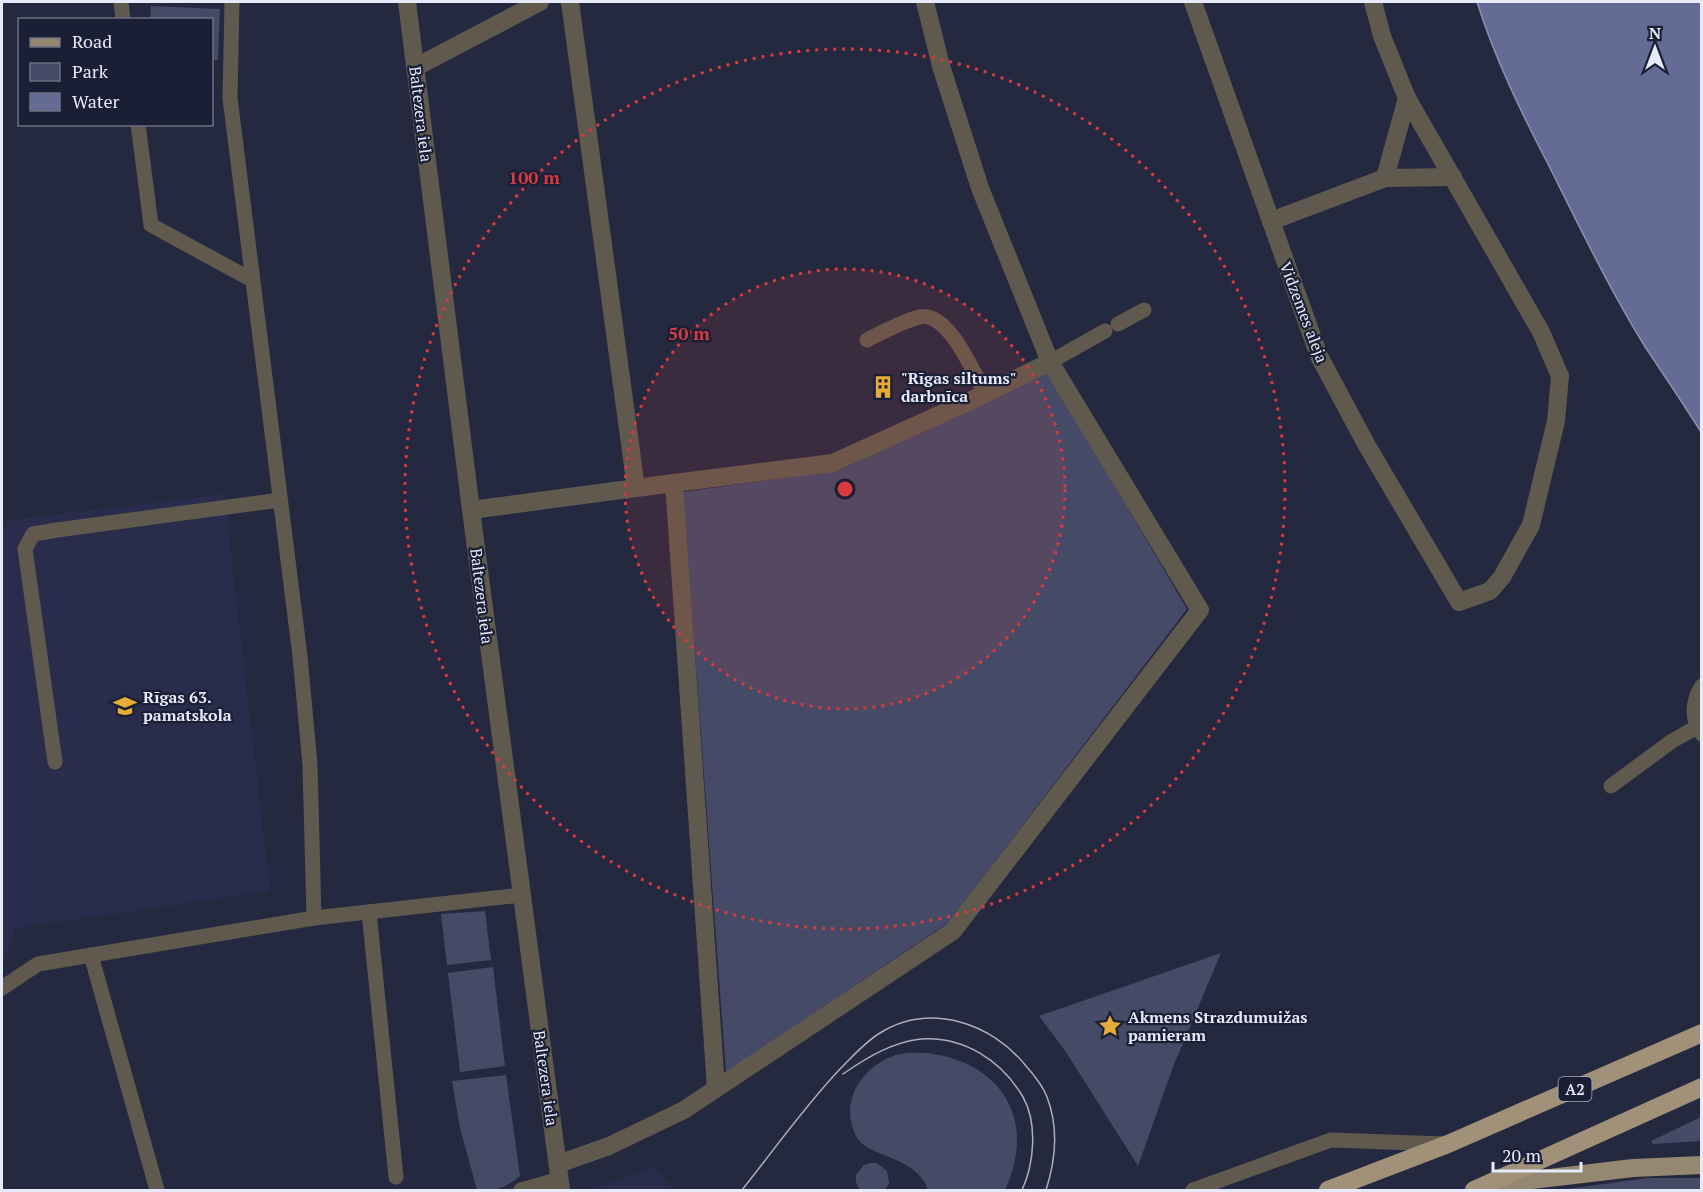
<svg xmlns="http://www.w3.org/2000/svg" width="1703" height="1192" font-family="'PT Serif',serif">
<rect width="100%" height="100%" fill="#252940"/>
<!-- built -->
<g fill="#292d4b">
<path d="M224 494 270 891 16 928 2 967V521Z"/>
<path d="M653 1168 676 1190H589Z"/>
</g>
<!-- green -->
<g fill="#454a66">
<path d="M151 6 220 9 218 60H212V20L150 19Z"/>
<path d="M1048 372 1187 609 949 922 726 1072 683 492 840 470Z"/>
<path d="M485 911 491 960 447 965 441 914Z"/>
<path d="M1221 953 1173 1067 1138 1166 1066 1052 1039 1016Z"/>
<path d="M493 967 505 1066 460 1072 448 973Z"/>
<path d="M928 1053C1003 1063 1037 1121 1005 1190H928C917 1155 866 1158 856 1136 838 1100 864 1063 900 1054 909 1052 919 1053 928 1053Z"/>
<path d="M506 1075 520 1176C505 1188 496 1191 477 1190L460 1128 452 1081Z"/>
<path d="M1701 1117V1141L1653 1144 1651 1141Z"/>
<path d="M870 1163H877L887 1171 889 1183 885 1190H860L856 1182V1175L864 1165Z"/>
<path d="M1648 1178H1701V1190H1560Z"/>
</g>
<!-- water -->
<path fill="#646b95" stroke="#8b91b3" stroke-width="1.5" d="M1477 2H1701V432C1683 403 1663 374 1644 345 1609 288 1580 228 1550 168 1522 114 1495 59 1477 2Z"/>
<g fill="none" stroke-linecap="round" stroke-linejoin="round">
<!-- service -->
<g stroke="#605a4e" stroke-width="15">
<path d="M121 2 123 20"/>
<path d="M138 124 151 225 252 280"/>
<path d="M1118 324 1144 310"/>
<path d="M867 340C883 332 901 322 919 317 948 310 974 373 985 394"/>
<path d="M1050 362 1105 331"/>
<path d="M1702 686C1692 701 1691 719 1702 734"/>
<path d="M55 762 25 549 33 534 57 530 280 500"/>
<path d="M1611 786 1672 741 1697 727"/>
<path d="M369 912 396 1177"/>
<path d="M314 918 522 895"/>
<path d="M91 955 157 1190"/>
<path d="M2 988 38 964 314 918 310 765 300 656 230 98 232 2"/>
<path d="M521 1190 560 1179"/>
<path d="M1193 1190 1331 1140 1445 1144"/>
</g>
<!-- minor -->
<g stroke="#605a4e" stroke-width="18">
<path d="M570 2 636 488"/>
<path d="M1193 2 1319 356 1366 444 1459 602 1490 591 1502 577 1531 525 1556 421 1560 376 1541 332 1407 98 1382 36 1373 2"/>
<path d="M416 67 540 2"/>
<path d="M1385 178 1407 98"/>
<path d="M1271 221 1385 178 1453 177"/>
<path d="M674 483 833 463 985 394 1050 362"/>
<path d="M471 510 674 483 716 1088"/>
<path d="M558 1164 609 1146 684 1110 953 931 1200 610 1050 362 980 188 941 66 925 2"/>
</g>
<!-- tertiary -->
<path stroke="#605a4e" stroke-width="18" d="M407 2 471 510 561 1190"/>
<!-- primary -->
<path stroke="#958871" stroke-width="18" d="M1490 1185 1633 1168 1702 1165"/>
<!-- trunk -->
<g stroke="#a09178" stroke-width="18">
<path d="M1328 1190 1448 1144 1702 1033"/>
<path d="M1474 1190 1702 1087"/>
</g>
<!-- tram -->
<g stroke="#aaaebf" stroke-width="1.5">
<path d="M843 1074C866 1058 892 1042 921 1039 964 1036 1002 1061 1023 1097 1038 1124 1034 1164 1022 1190"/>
<path d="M742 1190C774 1150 804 1107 840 1069 852 1057 865 1042 880 1033 930 1002 992 1023 1026 1066 1034 1075 1043 1086 1047 1097 1059 1128 1056 1159 1046 1190"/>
</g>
</g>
<!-- distance rings -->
<circle cx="845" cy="489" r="220" fill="#d83b3d" fill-opacity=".12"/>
<g fill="none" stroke="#d83b3d" stroke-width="3" stroke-dasharray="3 6">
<circle cx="845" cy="489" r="220"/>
<circle cx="845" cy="489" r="440"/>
</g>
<!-- icons -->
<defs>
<g id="building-bare" transform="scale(1.8)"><path d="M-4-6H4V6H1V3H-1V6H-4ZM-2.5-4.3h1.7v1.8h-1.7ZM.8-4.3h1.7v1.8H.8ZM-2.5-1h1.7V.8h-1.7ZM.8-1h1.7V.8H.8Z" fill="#e7ac36" stroke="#1b1f35" stroke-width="2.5" paint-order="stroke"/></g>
<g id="school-bare" transform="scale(1.8)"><path d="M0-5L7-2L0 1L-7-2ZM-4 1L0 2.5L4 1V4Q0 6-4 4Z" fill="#e7ac36" stroke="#1b1f35" stroke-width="2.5" paint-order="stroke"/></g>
<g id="sight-bare" transform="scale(1.8)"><path d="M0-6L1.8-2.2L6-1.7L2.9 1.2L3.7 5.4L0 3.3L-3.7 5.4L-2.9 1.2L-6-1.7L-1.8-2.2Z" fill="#e7ac36" stroke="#1b1f35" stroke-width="2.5" paint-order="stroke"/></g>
</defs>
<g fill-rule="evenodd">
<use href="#building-bare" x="883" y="387"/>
<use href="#school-bare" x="125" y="706"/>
<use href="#sight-bare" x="1110" y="1026"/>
</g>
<g text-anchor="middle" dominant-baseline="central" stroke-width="4.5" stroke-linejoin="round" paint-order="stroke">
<!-- shield labels -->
<rect fill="#1b1f35" stroke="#a9adbe" stroke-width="1.5" x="1558.5" y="1077" width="33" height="24" rx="4.5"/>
<g font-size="15" font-weight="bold" fill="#e6eaf9">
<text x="1575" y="1089">A2</text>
</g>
<!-- street labels -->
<g font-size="16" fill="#e6eaf9" stroke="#1b1f35">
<text transform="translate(421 114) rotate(83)">Baltezera iela</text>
<text transform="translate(1304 312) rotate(69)">Vidzemes aleja</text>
<text transform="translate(482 596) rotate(83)">Baltezera iela</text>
<text transform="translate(546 1078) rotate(82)">Baltezera iela</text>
</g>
<!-- poi labels -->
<g font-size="16" font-weight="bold" fill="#e6eaf9" stroke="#1b1f35" text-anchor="start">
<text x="901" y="378">"Rīgas siltums"<tspan x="901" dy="18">darbnīca</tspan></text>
<text x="143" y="697">Rīgas 63.<tspan x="143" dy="18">pamatskola</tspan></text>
<text x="1128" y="1017">Akmens Strazdumuižas<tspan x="1128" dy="18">pamieram</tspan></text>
</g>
</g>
<circle cx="845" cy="489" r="9" fill="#d83b3d" stroke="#1b1f35" stroke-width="3"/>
<g font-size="18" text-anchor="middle" font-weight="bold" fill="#d83b3d" stroke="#1b1f35" stroke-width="4.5" stroke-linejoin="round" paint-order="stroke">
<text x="534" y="184">100 m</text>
<text x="689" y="340">50 m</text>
</g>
<!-- border -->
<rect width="1703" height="1192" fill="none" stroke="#e6eaf9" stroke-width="6"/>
<!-- legend -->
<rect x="18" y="18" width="195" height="108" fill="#1b1f35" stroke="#6c7083" stroke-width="1.5"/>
<rect x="30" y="38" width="30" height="9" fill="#958871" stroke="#6c7083" stroke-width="1.5"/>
<text x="72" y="48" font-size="18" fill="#e6eaf9">Road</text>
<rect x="30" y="63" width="30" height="18" fill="#454a66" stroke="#6c7083" stroke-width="1.5"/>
<text x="72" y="78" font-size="18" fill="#e6eaf9">Park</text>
<rect x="30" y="93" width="30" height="18" fill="#646b95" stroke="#6c7083" stroke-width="1.5"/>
<text x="72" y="108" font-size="18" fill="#e6eaf9">Water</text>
<!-- north arrow -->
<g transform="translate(1655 48)" stroke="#1b1f35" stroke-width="4.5" paint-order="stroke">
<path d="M0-4.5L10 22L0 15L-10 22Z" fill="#e6eaf9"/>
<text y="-9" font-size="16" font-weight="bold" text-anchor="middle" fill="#e6eaf9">N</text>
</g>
<!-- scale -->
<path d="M1493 1162v9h88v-9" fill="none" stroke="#e6eaf9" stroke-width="3"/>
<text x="1502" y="1162" font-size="18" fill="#e6eaf9" stroke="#1b1f35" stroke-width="4.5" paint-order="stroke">20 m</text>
</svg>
